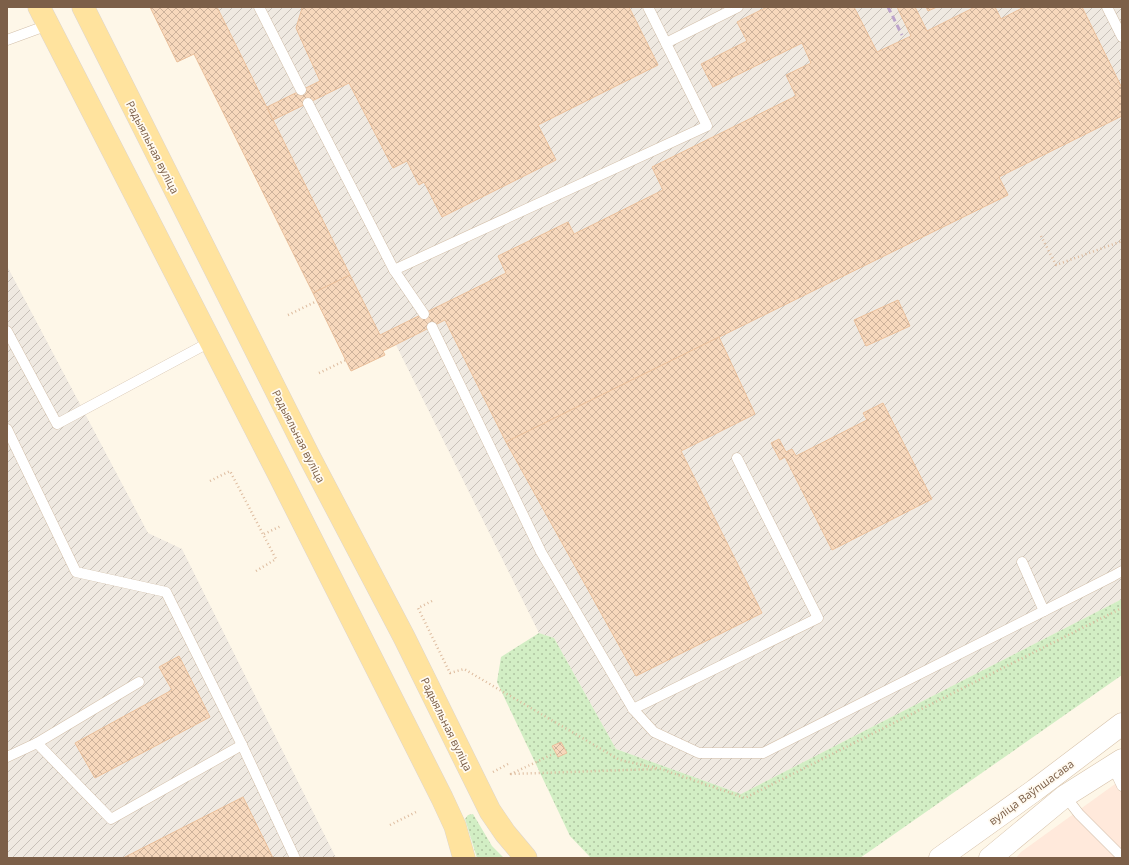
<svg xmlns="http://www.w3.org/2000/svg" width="1129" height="865" font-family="'Open Sans',sans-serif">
<defs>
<pattern id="industrial-furrows" width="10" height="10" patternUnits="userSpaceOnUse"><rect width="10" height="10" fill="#efe9e1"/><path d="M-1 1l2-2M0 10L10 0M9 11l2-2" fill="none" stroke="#c7c0b8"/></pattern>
<pattern id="grass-dots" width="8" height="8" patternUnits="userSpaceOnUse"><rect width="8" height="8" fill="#d2eec4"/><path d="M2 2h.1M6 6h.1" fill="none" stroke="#afc4a1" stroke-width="1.8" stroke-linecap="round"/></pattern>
<pattern id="building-cross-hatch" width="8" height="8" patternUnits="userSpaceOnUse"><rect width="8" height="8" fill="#f7d8bc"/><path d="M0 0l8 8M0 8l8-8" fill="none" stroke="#cdb29b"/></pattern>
</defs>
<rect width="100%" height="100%" fill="#fef7e8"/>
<!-- commercial -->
<path fill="#ffe9db" d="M1122 779V858H1016L1021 852Z"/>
<!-- industrial -->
<g fill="url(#industrial-furrows)">
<path d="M150 7H1122V599L741 794 616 749 554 638 539 633 396 345 383 351 385 355 351 371 195 54 177 62Z"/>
<path d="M7 266 148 533 182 549 336 858H7Z"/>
</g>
<!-- grass -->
<g fill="url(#grass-dots)">
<path d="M1122 599V675L860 858H591L570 836 497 682 501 657 539 633 554 638 616 749 741 794Z"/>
<path d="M473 814 492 846 504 858H477L465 819 468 815Z"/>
</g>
<!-- building -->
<g fill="url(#building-cross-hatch)" stroke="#ebc09b">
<path d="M150 7H217L350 275 313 293 194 54 177 62Z"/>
<path d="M304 7H629L658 65 538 125 556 160 442 217 424 182 419 185 407 161 393 168 349 83 273 120 267 107 320 81 296 28 302 8Z"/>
<path d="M767 7H854L877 52 911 36 897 7H915L927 31 975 7H995L1001 19 1024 7H1082L1122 88V116L999 177 1008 195 506 442 445 320 383 351 385 355 351 371 313 293 350 275 380 335 506 273 498 256 568 222 574 234 663 190 652 167 796 96 786 75 811 63 802 43 713 87 701 64 747 41 737 22Z"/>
<path d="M926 7H937L928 11Z"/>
<path d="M898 300 910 326 866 346 854 320Z"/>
<path d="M719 337 755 414 681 451 762 613 636 676 506 442Z"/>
<path d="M883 403 932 499 832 550 785 457 780 460 771 443 779 439 786 452 792 449 796 456 867 420 863 413Z"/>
<path d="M179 656 210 717 95 778 75 743 172 690 159 667Z"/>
<path d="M561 742 567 753 558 757 552 746Z"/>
<path d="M243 797 273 858H123Z"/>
</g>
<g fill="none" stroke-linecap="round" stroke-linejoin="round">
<!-- lane casing -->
<g stroke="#d3c0ab" stroke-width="11">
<g id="lane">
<path d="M259 7 301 90"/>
<path d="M1107 7 1122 37"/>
<path d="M7 40 48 25"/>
<path d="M666 43 738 7"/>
<path d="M308 103 394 270 707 126 648 7"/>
<path d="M394 270 424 314"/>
<path d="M432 327 541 552 633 709 654 732 699 753H763L1113 576 1122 571"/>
<path d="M7 331 57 424 210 342"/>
<path d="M7 429 76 572 166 592 242 745 295 858"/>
<path d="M1022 562 1044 611"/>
<path d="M633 709 818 618 737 458"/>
<path d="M37 743 139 682"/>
<path d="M7 757 37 743 111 819 242 745"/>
<path d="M1112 765 1122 786"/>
<path d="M1065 796 1079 814 1122 857"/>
</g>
</g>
<!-- secondary casing -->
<g stroke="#d6c1a9" stroke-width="23">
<g id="secondary">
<path d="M940 858 1035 790 1122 724"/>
<path d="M990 858 1065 796 1122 760"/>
</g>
</g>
<!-- primary casing -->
<g stroke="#ddd5cf" stroke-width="23">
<g id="primary">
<path d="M39 7 278 473 442 798 455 826 464 858"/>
<path d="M83 7 310 458 404 637 490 811 505 833 526 858"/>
</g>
</g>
<!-- path -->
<g stroke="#ddbb9e" stroke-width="2.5" stroke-dasharray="1 3" stroke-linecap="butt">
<path d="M1041 236 1056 265 1122 241"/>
<path d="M288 315 317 301"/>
<path d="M319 373 346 360"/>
<path d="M210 481 230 471 276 559 256 571"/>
<path d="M264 534 281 526"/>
<path d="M432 601 418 608 450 673 464 669 620 760 661 769 745 798 1122 608"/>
<path d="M551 755 511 774 656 769"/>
<path d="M493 772 508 764"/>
<path d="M390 825 416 812"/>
</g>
<!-- lane -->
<use href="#lane" stroke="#fff" stroke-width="10"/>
<!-- secondary -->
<use href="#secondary" stroke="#fff" stroke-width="22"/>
<!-- primary -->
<use href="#primary" stroke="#ffe39e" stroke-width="22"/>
<!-- rail -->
<path stroke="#bca3cb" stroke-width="3" stroke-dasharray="6 4" stroke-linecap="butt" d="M888 7 902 35"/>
</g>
<g text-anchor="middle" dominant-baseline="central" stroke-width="3.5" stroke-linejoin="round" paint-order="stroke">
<!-- street labels -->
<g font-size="11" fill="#7c5f48" stroke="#fffaf0">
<text transform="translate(153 147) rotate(63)">Радыяльная вуліца</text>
<text transform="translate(299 436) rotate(63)">Радыяльная вуліца</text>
<text transform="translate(447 724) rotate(64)">Радыяльная вуліца</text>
<text transform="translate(1031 792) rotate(-36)">вуліца Ваўпшасава</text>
</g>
</g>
<!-- border -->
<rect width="1129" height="865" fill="none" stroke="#7c5f48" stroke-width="16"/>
</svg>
